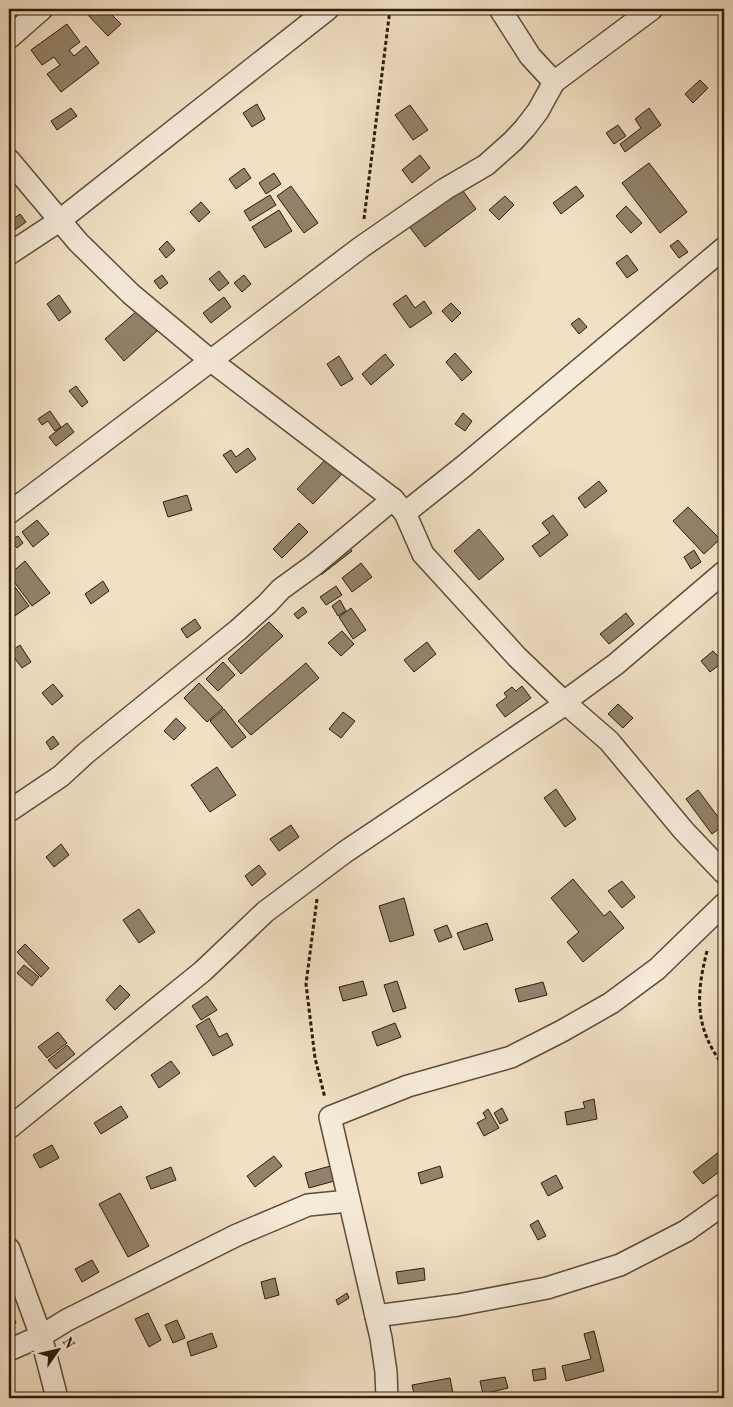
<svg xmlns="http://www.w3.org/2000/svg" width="733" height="1407" font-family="'Old Standard TT',serif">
<rect width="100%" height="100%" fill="#f1e0c4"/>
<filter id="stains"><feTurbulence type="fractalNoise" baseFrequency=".004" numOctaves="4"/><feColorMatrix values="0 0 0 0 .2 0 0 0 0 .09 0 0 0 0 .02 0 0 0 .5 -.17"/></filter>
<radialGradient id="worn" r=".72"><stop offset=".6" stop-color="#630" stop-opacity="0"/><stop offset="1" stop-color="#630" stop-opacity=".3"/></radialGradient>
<!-- building -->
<g fill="#92826b" stroke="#2c1c0a">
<path d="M87 9H106L121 24 108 36 84 11Z"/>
<path d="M67 24 80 42 69 50 74 56 86 46 99 63 61 92 47 74 60 65 54 57 42 65 31 50Z"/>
<path d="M700 80 708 88 693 103 685 94Z"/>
<path d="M257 104 265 119 252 127 243 113Z"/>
<path d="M410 105 428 130 413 140 395 115Z"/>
<path d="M71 108 77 116 57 130 51 121Z"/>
<path d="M649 108 661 125 625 152 620 144 641 128 635 119Z"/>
<path d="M618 125 626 136 614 144 606 133Z"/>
<path d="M420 155 430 168 412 183 402 170Z"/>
<path d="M649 163 687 212 660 233 622 183Z"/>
<path d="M244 168 251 178 236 189 229 179Z"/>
<path d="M274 173 281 184 266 194 259 183Z"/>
<path d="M291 186 318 223 304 233 277 196Z"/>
<path d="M576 186 584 196 561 214 553 203Z"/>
<path d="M460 187 476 209 425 247 408 225Z"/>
<path d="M270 195 276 205 250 221 244 211Z"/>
<path d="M505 196 514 205 499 220 489 210Z"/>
<path d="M201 202 210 212 199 222 190 212Z"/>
<path d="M626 206 642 223 631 233 616 216Z"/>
<path d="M279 210 292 231 265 248 252 227Z"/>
<path d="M20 214 26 222 9 234V222Z"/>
<path d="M678 240 688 252 679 258 670 246Z"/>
<path d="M167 241 175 250 166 258 159 249Z"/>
<path d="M627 255 638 270 627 278 616 263Z"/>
<path d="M219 271 229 283 219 291 209 279Z"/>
<path d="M162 275 168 283 160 289 154 281Z"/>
<path d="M244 275 251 284 242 292 234 283Z"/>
<path d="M59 295 71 312 59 321 47 304Z"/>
<path d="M406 295 415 308 424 301 432 313 410 328 393 304Z"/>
<path d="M224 297 231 307 211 323 203 313Z"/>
<path d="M451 303 461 313 452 322 442 311Z"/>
<path d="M138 310 157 331 124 361 105 339Z"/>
<path d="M579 318 587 327 579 334 571 324Z"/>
<path d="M455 353 472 372 462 381 446 362Z"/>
<path d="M385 354 394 365 371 385 362 374Z"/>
<path d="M339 356 353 379 341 386 327 364Z"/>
<path d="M76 386 88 402 82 407 69 391Z"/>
<path d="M50 411 61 427 55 431 48 421 42 425 38 419Z"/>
<path d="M463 413 472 421 465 431 455 424Z"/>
<path d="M67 423 74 432 56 446 49 437Z"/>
<path d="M248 448 256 459 236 473 223 455 231 450 236 457Z"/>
<path d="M327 458 343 473 313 504 297 489Z"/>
<path d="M599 481 607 491 585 508 578 498Z"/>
<path d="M187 495 192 510 168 517 163 502Z"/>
<path d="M688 507 720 539 704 554 673 521Z"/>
<path d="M553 515 568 535 540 557 532 546 550 533 542 523Z"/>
<path d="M37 520 49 534 33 547 22 532Z"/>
<path d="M299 523 308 532 282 558 273 549Z"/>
<path d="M479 529 504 559 479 580 454 551Z"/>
<path d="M18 536 23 543 17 548 11 540Z"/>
<path d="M345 542 352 551 321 575 314 566Z"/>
<path d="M694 550 701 562 691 569 684 557Z"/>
<path d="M25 561 50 593 32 606 9 575Z"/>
<path d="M361 563 372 577 352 592 342 578Z"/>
<path d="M9 579 29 606 9 620Z"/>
<path d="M103 581 109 591 91 604 85 594Z"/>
<path d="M336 586 342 595 326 605 320 597Z"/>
<path d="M340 600 346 611 338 616 332 606Z"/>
<path d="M303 607 307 612 298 619 294 614Z"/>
<path d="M351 608 366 630 353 639 339 617Z"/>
<path d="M626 613 634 624 609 644 600 634Z"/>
<path d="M195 619 201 628 187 638 181 629Z"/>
<path d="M269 622 283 636 241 674 228 659Z"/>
<path d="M342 631 354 644 341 656 328 643Z"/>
<path d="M427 642 436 654 414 672 404 660Z"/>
<path d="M20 645 31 662 22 668 10 652Z"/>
<path d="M713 651 723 662 710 672 701 661Z"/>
<path d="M223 662 235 675 218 691 206 679Z"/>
<path d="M306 663 319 678 251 735 238 721Z"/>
<path d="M199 683 223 708 207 722 184 698Z"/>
<path d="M53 684 63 696 52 705 42 693Z"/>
<path d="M522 686 531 698 505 717 496 705 507 697 504 693 512 687 516 691Z"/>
<path d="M618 704 633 718 623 728 608 714Z"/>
<path d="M224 709 246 737 232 748 210 721Z"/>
<path d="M343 712 355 721 341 738 329 729Z"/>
<path d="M176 718 186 728 174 740 164 731Z"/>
<path d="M53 736 59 744 51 750 46 742Z"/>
<path d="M217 767 236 795 210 812 191 785Z"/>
<path d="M556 789 576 819 565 827 544 798Z"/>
<path d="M698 790 724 825 712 834 686 799Z"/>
<path d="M291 825 299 837 279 851 270 839Z"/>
<path d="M61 844 69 855 54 867 46 857Z"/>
<path d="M259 865 266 874 252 886 245 876Z"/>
<path d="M573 879 604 916 610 911 624 928 583 962 567 942 579 932 551 898Z"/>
<path d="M622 881 635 897 622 908 608 891Z"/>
<path d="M404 898 414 935 390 942 379 906Z"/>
<path d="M139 909 155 932 139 943 123 920Z"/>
<path d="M487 923 493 940 464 950 457 933Z"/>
<path d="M447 925 452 937 439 942 434 930Z"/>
<path d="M25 944 49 968 41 977 17 952Z"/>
<path d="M24 965 39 977 32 986 17 973Z"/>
<path d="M363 981 367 995 343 1001 339 987Z"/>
<path d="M397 981 406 1008 393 1012 384 985Z"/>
<path d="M543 982 547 995 519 1002 515 989Z"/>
<path d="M120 985 130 995 115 1010 106 1000Z"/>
<path d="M207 996 217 1010 201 1020 192 1006Z"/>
<path d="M209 1018 219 1037 227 1033 233 1045 213 1056 196 1026Z"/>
<path d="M395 1023 401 1037 377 1046 372 1032Z"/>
<path d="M58 1032 67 1043 47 1058 38 1047Z"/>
<path d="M67 1045 75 1054 56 1069 48 1060Z"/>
<path d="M171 1061 180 1073 159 1088 151 1075Z"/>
<path d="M594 1099 597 1119 567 1125 565 1112 585 1108 583 1102Z"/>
<path d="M121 1106 128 1117 101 1134 94 1123Z"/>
<path d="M502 1108 508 1120 500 1124 494 1113Z"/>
<path d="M488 1109 499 1128 484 1136 477 1123 486 1118 483 1113Z"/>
<path d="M52 1145 59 1158 40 1168 33 1155Z"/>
<path d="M724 1148V1168L703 1184 693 1172Z"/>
<path d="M274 1156 282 1166 255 1187 247 1176Z"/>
<path d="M334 1165 338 1180 309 1188 305 1173Z"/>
<path d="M440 1166 443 1177 421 1184 418 1173Z"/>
<path d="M171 1167 176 1180 151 1189 146 1177Z"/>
<path d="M556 1175 563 1188 548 1196 541 1183Z"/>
<path d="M120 1193 149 1246 128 1257 99 1204Z"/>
<path d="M538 1220 546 1236 538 1240 530 1225Z"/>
<path d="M92 1260 99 1272 82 1282 75 1269Z"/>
<path d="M424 1268 425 1280 398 1284 396 1272Z"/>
<path d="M275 1278 279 1295 265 1299 261 1282Z"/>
<path d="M347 1293 349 1298 338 1305 336 1300Z"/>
<path d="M9 1307 16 1323 9 1326Z"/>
<path d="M148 1313 161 1340 149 1347 135 1319Z"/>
<path d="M177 1320 185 1338 173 1343 165 1325Z"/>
<path d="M594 1331 604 1371 566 1381 562 1366 591 1359 584 1334Z"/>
<path d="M212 1333 217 1347 191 1356 187 1342Z"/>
<path d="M545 1368 546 1379 534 1381 532 1370Z"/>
<path d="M505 1377 508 1388 483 1394 480 1381Z"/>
<path d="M450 1378 453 1393 425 1398H415L412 1385Z"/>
</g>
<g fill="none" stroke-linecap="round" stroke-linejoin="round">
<!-- minor casing -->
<g stroke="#5d4d38" stroke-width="24">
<g id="minor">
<path d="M500 9 530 56 554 82 652 9"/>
<path d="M9 38 42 9"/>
<path d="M9 160 78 242 131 294 210 360 393 499 405 513 464 466 724 248"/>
<path d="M9 254 59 221 328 9"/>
<path d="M9 513 360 248 445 189 486 165 513 141 525 128 538 111 554 82"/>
<path d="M405 513 423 554 517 657 564 702 609 741 684 831 724 873"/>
<path d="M9 811 61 776 86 753 238 630 267 604 281 589 314 565 393 499"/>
<path d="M9 1128 203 971 265 912 345 852 558 709 564 702 616 664 724 572"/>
<path d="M9 1249 41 1336 57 1398"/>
<path d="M376 1316 458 1305 547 1288 620 1265 686 1231 724 1204"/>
<path d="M9 1350 41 1336 67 1320 237 1235 308 1205 349 1201"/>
<path d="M387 1398 386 1372 381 1338 330 1117 408 1086 511 1057 562 1031 611 1003 657 969 724 904"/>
</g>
</g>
<!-- path -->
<g stroke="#2c1c0a" stroke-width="3" stroke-dasharray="4 2.5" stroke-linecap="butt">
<path d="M364 219 390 9"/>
<path d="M317 899 306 984 315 1058 325 1098"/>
<path d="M707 951C696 994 694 1029 724 1066"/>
</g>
<!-- minor -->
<use href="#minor" stroke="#f6ebd9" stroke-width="21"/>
</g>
<!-- margin -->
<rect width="733" height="1407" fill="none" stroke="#f1e0c4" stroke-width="30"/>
<rect x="10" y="10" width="713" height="1387" fill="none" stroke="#2c1c0a" stroke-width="2.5"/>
<rect x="15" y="15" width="703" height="1377" fill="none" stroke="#2c1c0a"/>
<!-- north arrow -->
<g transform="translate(58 1350) rotate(56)" stroke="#f6ebd9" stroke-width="4" paint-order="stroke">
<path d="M0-4L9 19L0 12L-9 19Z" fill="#2c1c0a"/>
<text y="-8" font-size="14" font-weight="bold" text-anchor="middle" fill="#2c1c0a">N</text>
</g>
<rect width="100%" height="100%" filter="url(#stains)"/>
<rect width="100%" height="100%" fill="url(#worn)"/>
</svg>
